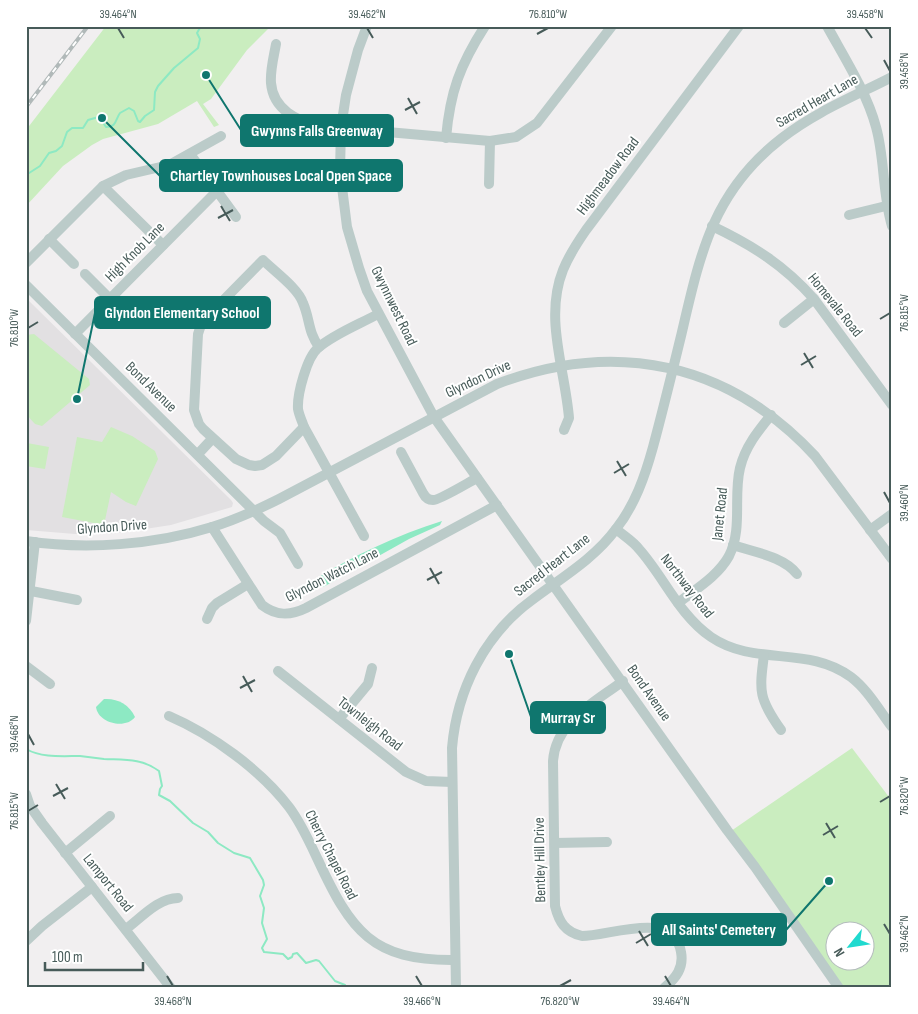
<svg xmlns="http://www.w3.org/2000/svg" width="918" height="1014" font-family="'Sofia Sans Condensed',sans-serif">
<rect width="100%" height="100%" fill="#f1eff0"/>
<!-- education -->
<path fill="#e2e0e2" d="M26 298 231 500 233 503 232 507 171 525 119 533 75 534 26 530Z"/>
<!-- green -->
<g fill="#caedbf" fill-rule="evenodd">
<path d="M106 26H271L247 50 211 99 203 104 219 125 214 127 197 101 158 124 103 139 92 145 63 166 26 206V130Z"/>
<path d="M34 334 89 379 90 385 42 426 35 424 26 414V335Z"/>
<path d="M111 427 132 436 155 451 158 459 136 506 126 502 111 492 104 525 62 517 77 437 102 442Z"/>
<path d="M27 443 49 447 45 469 26 466Z"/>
<path d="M852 748 892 801V988H842L731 831ZM836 932H866V962H836Z"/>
</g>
<!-- water -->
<g fill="#8de9c3">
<path d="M442 521 440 525 409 539 325 586 317 588 313 587 311 584 314 580C354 555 398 535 442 521Z"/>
<path d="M104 699C117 698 129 704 135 717 125 730 98 723 96 707Z"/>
</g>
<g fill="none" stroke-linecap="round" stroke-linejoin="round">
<!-- stream -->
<g stroke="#8de9c3" stroke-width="2">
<path d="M889 26 892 31"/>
<path d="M26 175 40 166 49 153 56 151 62 146 67 132 72 128H83L88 120 102 116 104 117V124L106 127C117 127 115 120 120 113L129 108 134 111 138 121 140 122 145 116 154 110 155 92 158 86 174 68 198 48 200 39 197 33 201 26"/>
<path d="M26 749C42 758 62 756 80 756 88 757 96 758 104 759 123 760 142 758 159 771L162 786 160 789 159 795 170 801 193 823 208 832 218 843 234 853 250 858 263 880 264 885 260 896 264 908 262 923 267 939 262 948 264 952 283 954 288 959 292 957 293 954 297 953 306 963 316 960 319 961 335 981 345 985 347 988"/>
</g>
<!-- minor -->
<g stroke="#bbcbc9" stroke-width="10">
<path d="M367 26 358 50 346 95 341 128 340 171 347 227 359 268 367 291 434 417 727 830 755 867 839 988"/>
<path d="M827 26C844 57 867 93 876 127 885 159 882 192 892 226"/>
<path d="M276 44C274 56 270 70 271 83 273 109 297 121 319 126L490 141 516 137 537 123 612 26"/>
<path d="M446 138C450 92 460 65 485 26"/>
<path d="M190 154 236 217"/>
<path d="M489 184 490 141"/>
<path d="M103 186 163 245"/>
<path d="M849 215 886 206"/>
<path d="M712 226C752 245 784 265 814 299L892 405"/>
<path d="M49 239 74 264"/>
<path d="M26 263 103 186 126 175 169 165 221 136"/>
<path d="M85 274 110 299"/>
<path d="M26 285 264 521 280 533 298 564"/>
<path d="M784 323 814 299"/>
<path d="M75 334 217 191"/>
<path d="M304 427 276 456 262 465 255 466 249 465 236 459 203 429 199 424 194 410 198 334 202 322 263 260C274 271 298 288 303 303 310 319 308 332 319 347"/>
<path d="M564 430 569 418C565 369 544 318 563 270 569 255 577 243 586 230L739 26"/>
<path d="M401 452 423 493C425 497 428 500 433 500 440 500 469 482 477 478"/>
<path d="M198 454 212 439"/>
<path d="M212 527 262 605C276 616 290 616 306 608L497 505"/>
<path d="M616 529C624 536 633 541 639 549 664 577 679 615 711 637 755 667 808 645 851 677 868 690 879 710 892 727"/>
<path d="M870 530 892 514"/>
<path d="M364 536 304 427C302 421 299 415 298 409 297 394 307 357 318 348 334 334 360 324 378 314"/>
<path d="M26 541C86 550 154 545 212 527 235 520 257 510 279 499L497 384C615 339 728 362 815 456L892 559"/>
<path d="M733 545C753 552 783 556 797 574"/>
<path d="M26 590 77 600"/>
<path d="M678 603C696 589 718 576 729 556 743 528 733 497 740 468 745 447 758 431 771 415"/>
<path d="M207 619 212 608 217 603 248 584"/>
<path d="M26 621 35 542"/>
<path d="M764 655C759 692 759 699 781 730"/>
<path d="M26 666 50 684"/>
<path d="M278 671 406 772 426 781 452 782"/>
<path d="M623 681C594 703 556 721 553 761L555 906C559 922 565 932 582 936 610 936 674 909 681 952 684 968 676 978 664 988"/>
<path d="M169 716C211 734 261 770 289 807 301 823 309 841 318 860 351 931 372 961 455 960"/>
<path d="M339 719 368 684 372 668"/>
<path d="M26 794 30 806 42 823 171 988"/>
<path d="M555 843 607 842"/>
<path d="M65 853 110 816"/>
<path d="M126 929C141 918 158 898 178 898"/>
<path d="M26 941 42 926 92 887"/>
<path d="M456 988 452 748C457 690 484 635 532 600 561 578 594 559 616 529 635 505 645 476 653 447 663 410 672 373 681 336 700 255 712 192 782 138 815 112 855 96 892 77"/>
</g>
<!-- rail casing -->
<g stroke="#b1b9b9" stroke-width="4">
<path id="rail" d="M26 107 88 26"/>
</g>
<!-- rail -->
<use href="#rail" stroke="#fff" stroke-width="2" stroke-dasharray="5.5" stroke-linecap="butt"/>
</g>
<!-- ticks -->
<path fill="none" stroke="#475b59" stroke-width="2" d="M118 28 124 38M367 28 373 38M865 28 872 38M537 34 548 28M884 60 890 71M408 98 417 114M405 110 420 102M221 206 230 221M218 218 233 210M880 319 890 313M28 328 38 322M804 353 813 368M801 365 816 356M617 461 626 476M614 473 629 464M884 492 890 503M430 568 439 584M427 580 442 572M243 676 252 692M240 688 255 680M28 734 34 745M56 784 65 799M53 796 68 788M880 802 890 796M28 811 38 805M826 823 835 838M823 835 838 826M884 924 890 934M639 931 648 946M636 943 651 934M167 976 173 986M416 976 422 986M665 976 671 986M560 986 571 980"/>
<g text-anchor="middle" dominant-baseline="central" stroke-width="4" stroke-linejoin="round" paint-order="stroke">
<!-- street labels -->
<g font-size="15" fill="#475b59" stroke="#fff">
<text transform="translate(817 101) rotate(-30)">Sacred Heart Lane</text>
<text transform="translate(608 176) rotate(-53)">Highmeadow Road</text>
<text transform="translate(135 252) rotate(-45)">High Knob Lane</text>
<text transform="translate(835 305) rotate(51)">Homevale Road</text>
<text transform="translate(394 306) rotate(64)">Gwynnwest Road</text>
<text transform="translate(478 379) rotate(-25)">Glyndon Drive</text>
<text transform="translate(151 387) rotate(44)">Bond Avenue</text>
<text transform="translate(720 514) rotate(-84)">Janet Road</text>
<text transform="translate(112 527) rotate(-4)">Glyndon Drive</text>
<text transform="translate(552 565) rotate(-38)">Sacred Heart Lane</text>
<text transform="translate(332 575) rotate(-27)">Glyndon Watch Lane</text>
<text transform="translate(687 586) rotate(52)">Northway Road</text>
<text transform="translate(649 693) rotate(55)">Bond Avenue</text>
<text transform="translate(370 724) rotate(38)">Townleigh Road</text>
<text transform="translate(331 855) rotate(63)">Cherry Chapel Road</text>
<text transform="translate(540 860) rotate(-91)">Bentley Hill Drive</text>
<text transform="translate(108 883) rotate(51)">Lamport Road</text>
</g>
</g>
<!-- callouts -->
<path fill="none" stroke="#0f766e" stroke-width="2" d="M206 75L241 130M102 118L160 176M77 399L95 313M509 654L531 717M829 881L786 930"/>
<g fill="#0f766e" stroke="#fff" stroke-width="2">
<circle cx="206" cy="75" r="5"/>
<circle cx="102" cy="118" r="5"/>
<circle cx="77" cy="399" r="5"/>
<circle cx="509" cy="654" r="5"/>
<circle cx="829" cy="881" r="5"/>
</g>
<g fill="#0f766e" stroke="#0f766e" stroke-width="2">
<rect x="241" y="115" width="152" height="31" rx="5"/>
<rect x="160" y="160" width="242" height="31" rx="5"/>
<rect x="95" y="297" width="175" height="31" rx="5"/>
<rect x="531" y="702" width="74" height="31" rx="5"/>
<rect x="652" y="914" width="134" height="31" rx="5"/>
</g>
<g font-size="16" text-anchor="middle" font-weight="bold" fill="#fff">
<text x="317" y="136">Gwynns Falls Greenway</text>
<text x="281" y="181">Chartley Townhouses Local Open Space</text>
<text x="182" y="318">Glyndon Elementary School</text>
<text x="568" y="723">Murray Sr</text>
<text x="719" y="935">All Saints' Cemetery</text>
</g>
<!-- border -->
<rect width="918" height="1014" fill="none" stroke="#ffffff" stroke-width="55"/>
<!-- north arrow -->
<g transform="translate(850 946) rotate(240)"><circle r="24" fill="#ffffff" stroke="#b5bdbd"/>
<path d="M0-4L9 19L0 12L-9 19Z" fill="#20dacf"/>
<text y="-8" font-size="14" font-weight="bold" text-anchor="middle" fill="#475b59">N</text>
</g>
<!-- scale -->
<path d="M45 962v8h98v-8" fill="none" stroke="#475b59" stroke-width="2.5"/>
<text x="52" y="962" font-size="15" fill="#475b59" stroke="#ffffff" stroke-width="4" paint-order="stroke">100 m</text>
<rect x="28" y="28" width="862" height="958" fill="none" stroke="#475b59" stroke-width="2"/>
<g font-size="12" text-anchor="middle" fill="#475b59">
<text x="118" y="18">39.464°N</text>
<text x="367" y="18">39.462°N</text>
<text x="548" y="18">76.810°W</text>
<text x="865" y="18">39.458°N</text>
<text transform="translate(904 71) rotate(-90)" y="4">39.458°N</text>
<text transform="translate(904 313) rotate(-90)" y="4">76.815°W</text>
<text transform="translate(14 328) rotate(-90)" y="4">76.810°W</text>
<text transform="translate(904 503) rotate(-90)" y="4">39.460°N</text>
<text transform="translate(14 734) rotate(-90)" y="4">39.468°N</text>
<text transform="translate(904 796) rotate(-90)" y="4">76.820°W</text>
<text transform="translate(14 811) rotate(-90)" y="4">76.815°W</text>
<text transform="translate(904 934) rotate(-90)" y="4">39.462°N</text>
<text x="173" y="1005">39.468°N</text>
<text x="422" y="1005">39.466°N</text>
<text x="560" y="1005">76.820°W</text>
<text x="671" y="1005">39.464°N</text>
</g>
</svg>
